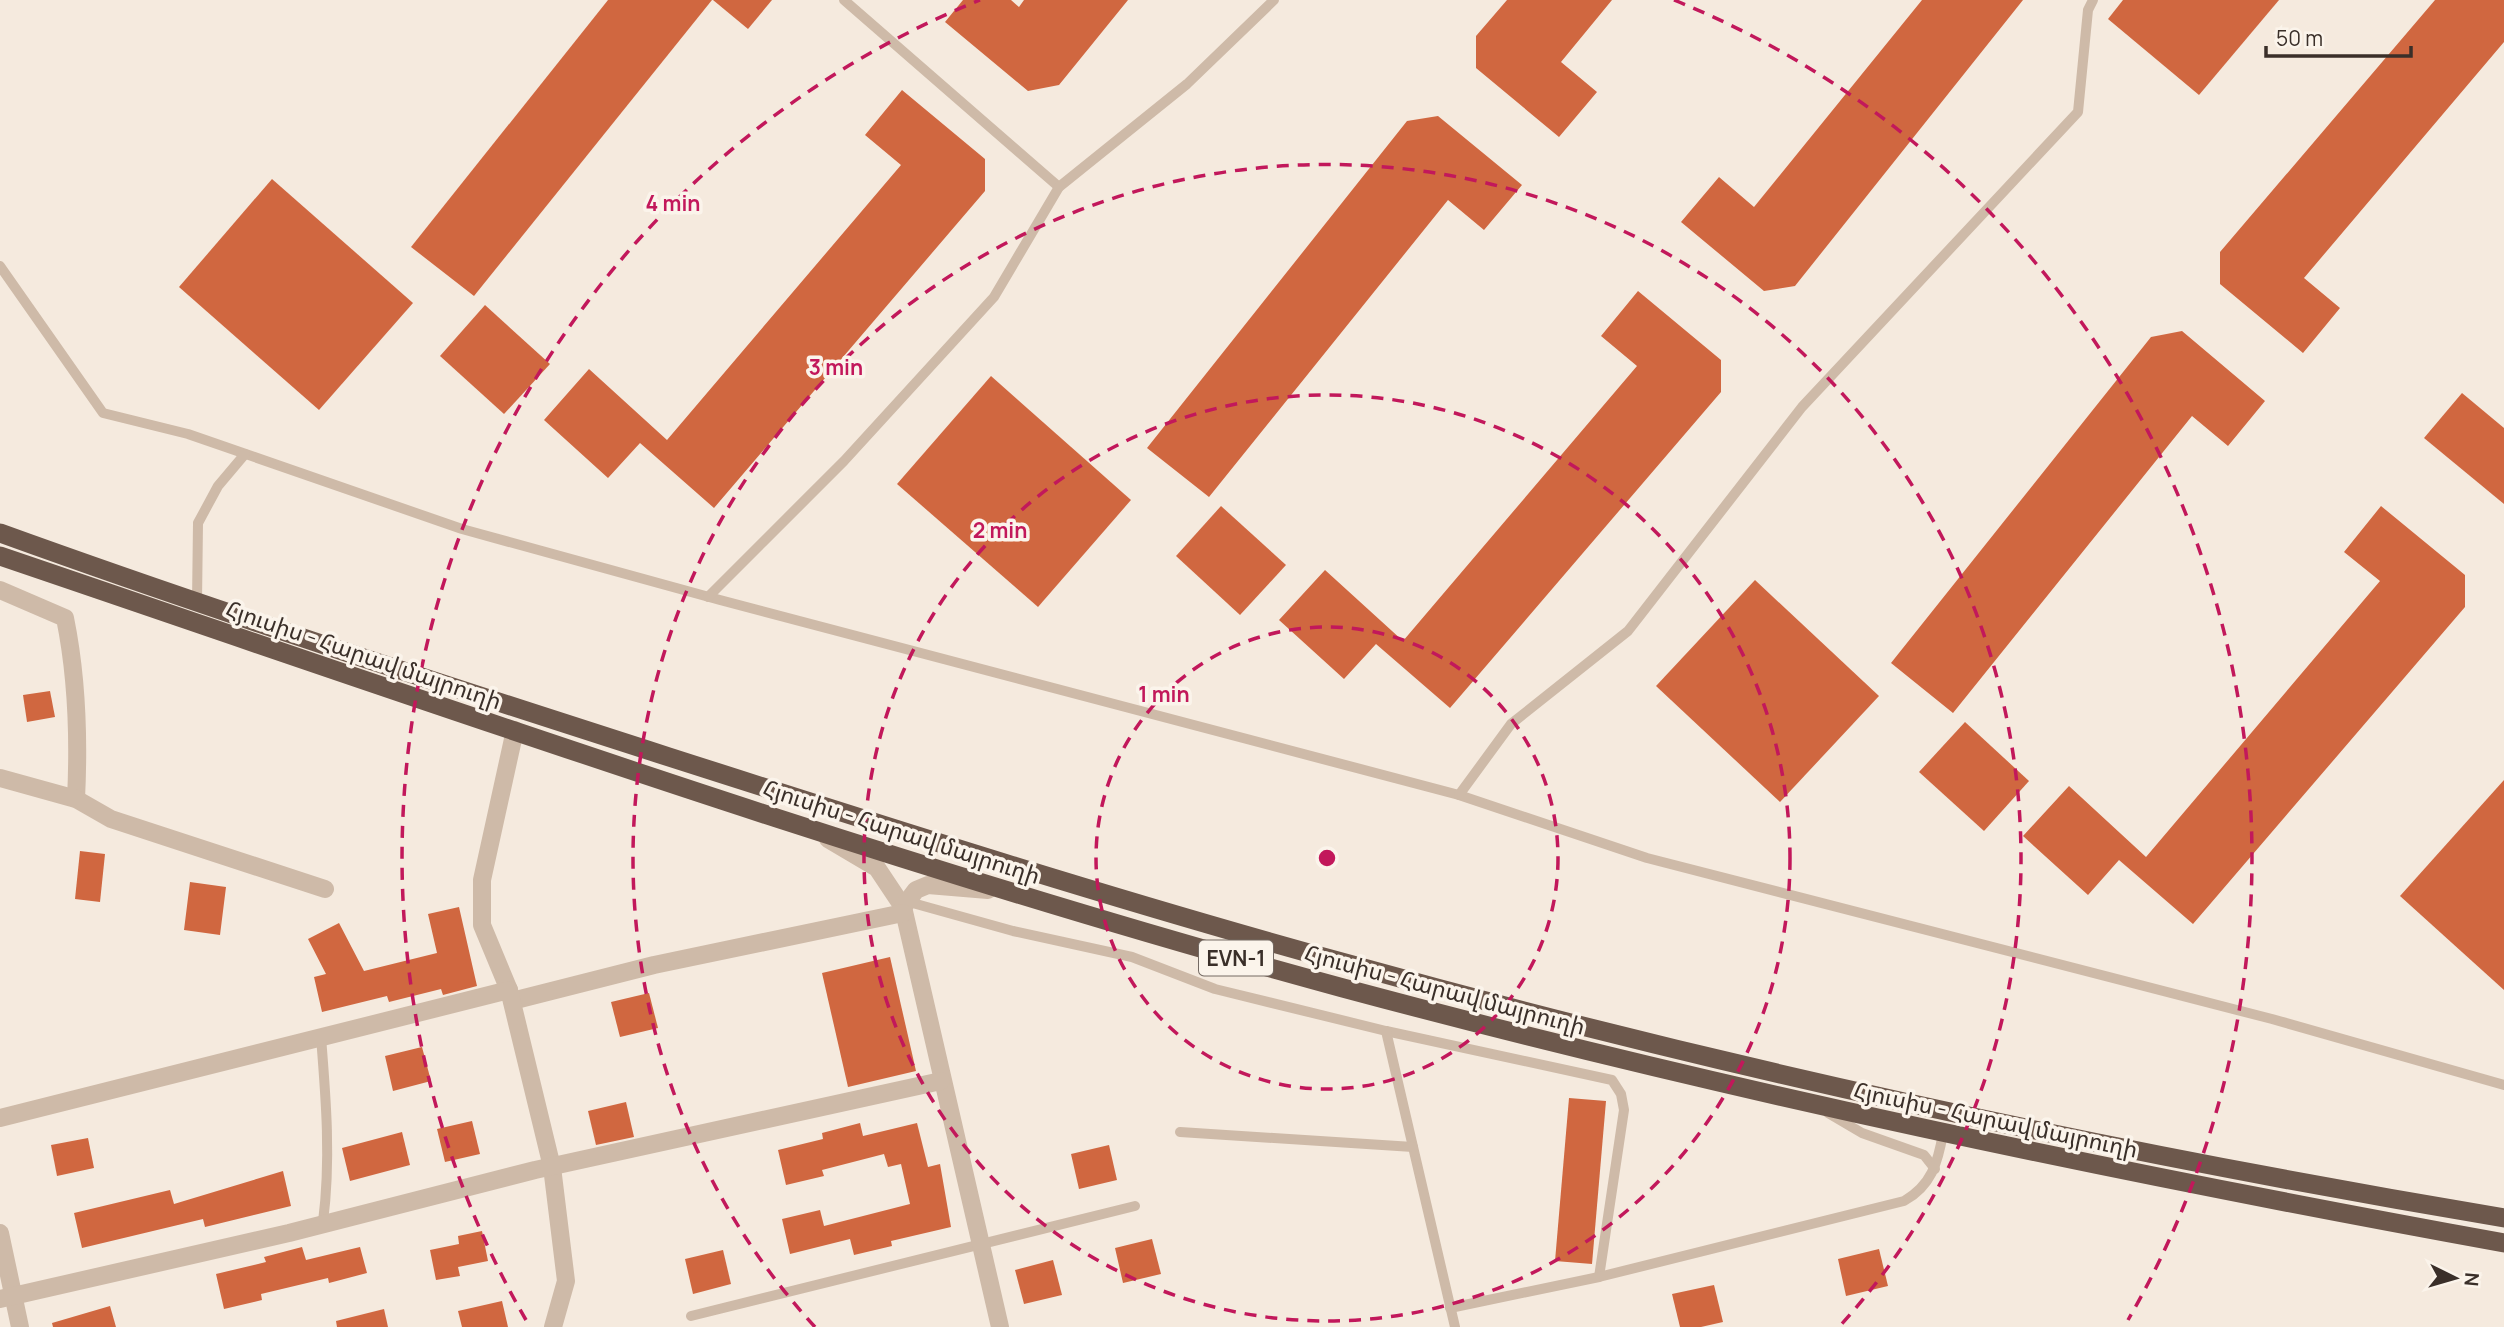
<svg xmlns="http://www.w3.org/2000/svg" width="2504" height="1327" font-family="Manrope,'Noto Sans Armenian',sans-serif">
<rect width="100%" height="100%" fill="#f5eade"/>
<!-- building -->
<g fill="#d06740">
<path d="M608 0H712L474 296 411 247Z"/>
<path d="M713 0H772L748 29Z"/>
<path d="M963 0H1011L1019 7 1024 0H1128L1059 85 1028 91 945 22Z"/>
<path d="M1507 0H1612L1561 62 1597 92 1559 137 1476 68V36Z"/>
<path d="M1922 0H2023L1795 286 1764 291 1681 222 1719 177 1754 207Z"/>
<path d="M2123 0H2279L2199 95 2108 19Z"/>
<path d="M2435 0H2504V42L2304 278 2340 308 2303 353 2220 284V252Z"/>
<path d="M902 90 985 159V191L714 508 640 443 608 478 544 420 589 369 667 440 901 165 865 135Z"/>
<path d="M1438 116 1522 185 1484 230 1448 200 1209 497 1147 448 1407 121Z"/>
<path d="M272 179 413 303 319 410 179 287Z"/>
<path d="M1638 291 1721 360V392L1450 708 1376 644 1344 679 1279 620 1325 570 1403 641 1637 366 1601 336Z"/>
<path d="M485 305 550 364 504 414 440 356Z"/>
<path d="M2182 331 2265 401 2228 446 2192 416 1953 713 1891 663 2151 337Z"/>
<path d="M991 376 1131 500 1038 607 897 484Z"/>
<path d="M2462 393 2504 428V504L2424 438Z"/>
<path d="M1221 506 1286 565 1240 615 1176 556Z"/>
<path d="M2381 506 2465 575V607L2193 924 2119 860 2088 895 2023 836 2069 786 2146 857 2380 581 2344 552Z"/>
<path d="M1755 580 1879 696 1780 802 1656 686Z"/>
<path d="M50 691 55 717 27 722 23 695Z"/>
<path d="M1965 722 2029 781 1984 831 1919 772Z"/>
<path d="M2504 780V990L2400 896Z"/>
<path d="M80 851 105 854 100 902 75 899Z"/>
<path d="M190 882 226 887 220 935 184 930Z"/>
<path d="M459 907 477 986 443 995 441 989 389 1002 387 996 322 1012 314 977 326 974 308 939 339 923 364 971 437 953 428 914Z"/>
<path d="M890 957 916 1071 848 1087 822 973Z"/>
<path d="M649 993 658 1028 620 1037 611 1002Z"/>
<path d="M422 1047 431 1081 393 1091 385 1056Z"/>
<path d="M1569 1098 1606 1101 1592 1264 1555 1261Z"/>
<path d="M626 1102 634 1137 596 1145 588 1111Z"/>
<path d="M472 1121 480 1154 445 1162 437 1129Z"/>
<path d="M860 1123 863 1136 917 1123 928 1167 940 1164 951 1227 891 1241 892 1246 854 1255 850 1239 790 1254 782 1219 820 1210 824 1226 910 1204 901 1164 888 1167 884 1154 822 1170 824 1176 786 1185 778 1150 823 1139 822 1133Z"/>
<path d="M402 1132 410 1165 350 1181 342 1148Z"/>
<path d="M88 1138 94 1168 57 1176 51 1145Z"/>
<path d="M1109 1145 1117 1180 1079 1189 1071 1154Z"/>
<path d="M283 1171 291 1206 205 1227 203 1219 82 1248 74 1213 170 1190 174 1204Z"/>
<path d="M482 1231 488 1261 458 1267 460 1276 436 1280 430 1250 459 1244 458 1236Z"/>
<path d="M1152 1239 1161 1274 1123 1283 1115 1248Z"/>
<path d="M302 1247 306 1260 360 1247 367 1273 329 1283 328 1278 261 1294 262 1300 224 1309 216 1274 266 1262 264 1257Z"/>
<path d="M1879 1249 1888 1286 1846 1296 1838 1259Z"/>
<path d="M723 1250 731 1284 693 1294 685 1259Z"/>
<path d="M1053 1260 1062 1295 1024 1304 1015 1270Z"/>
<path d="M1714 1285 1723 1322 1701 1327H1680L1672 1294Z"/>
<path d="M502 1301 508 1327H462L458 1311Z"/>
<path d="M110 1306 116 1327H53L52 1323Z"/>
<path d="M384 1309 388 1327H337L336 1321Z"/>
</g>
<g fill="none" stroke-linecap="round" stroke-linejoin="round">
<!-- service -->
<g stroke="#cebaa8" stroke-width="10">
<path d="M844 0 1059 187"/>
<path d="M0 266 103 413 188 434 462 529 720 600 1459 795 1647 858 2272 1019 2504 1085"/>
<path d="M708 597 844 461 994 297 1059 187 1187 84 1274 0"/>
<path d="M197 602 198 523 218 486 245 454"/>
<path d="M1459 795 1511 724 1628 631 1802 407 2078 112 2088 10 2093 0"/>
<path d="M909 902 1013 931 1132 957 1215 989 1386 1031 1612 1080 1621 1094 1624 1110 1599 1277"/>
<path d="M1386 1031 1455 1327"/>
<path d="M321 1037C326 1099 331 1160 323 1222"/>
<path d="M1828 1113 1862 1133 1924 1155 1935 1169"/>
<path d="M1180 1132 1413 1147"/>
<path d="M1450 1308 1599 1277 1904 1201C1931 1186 1938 1163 1943 1133"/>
<path d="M691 1316 1135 1206"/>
</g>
<!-- minor -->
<g stroke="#cebaa8" stroke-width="18">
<path d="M0 590 65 618C77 677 79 738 76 799"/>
<path d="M0 778 76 799 111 819 325 889"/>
<path d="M828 839 877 868 903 907 1000 1327"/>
<path d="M903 907 916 890 928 885 988 890"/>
<path d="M509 990 482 925V880L515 730"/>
<path d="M512 1001 654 965 903 913"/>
<path d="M0 1118 509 990 552 1167 566 1281 553 1327"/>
<path d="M0 1233 20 1327"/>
<path d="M0 1299 289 1233 535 1170 941 1081"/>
</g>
<!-- trunk -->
<g stroke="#6d584c" stroke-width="19">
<path d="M0 533C221 613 445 685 669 757 897 830 1125 903 1356 966 1734 1071 2118 1153 2504 1218"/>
<path d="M0 556C445 707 889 865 1343 988 1726 1091 2114 1172 2504 1243"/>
</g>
</g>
<!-- distance rings -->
<g fill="none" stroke="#c2185b" stroke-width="3.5" stroke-dasharray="12 9">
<circle cx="1327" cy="858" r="231"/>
<circle cx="1327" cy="858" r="463"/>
<path d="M815 1327A694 694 0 1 1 1839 1327"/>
<path d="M526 1320A925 925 0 0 1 980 0M1674 0A925 925 0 0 1 2128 1320"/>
</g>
<g text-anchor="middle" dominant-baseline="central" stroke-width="7" stroke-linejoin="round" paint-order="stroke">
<!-- shield labels -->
<rect fill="#fbf4eb" stroke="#746a63" stroke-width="2" x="1199" y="940.5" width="74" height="35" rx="5"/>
<g font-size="21" font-weight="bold" fill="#3a2f29">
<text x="1236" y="958">EVN-1</text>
</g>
<!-- street labels -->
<g font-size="23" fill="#3a2f29" stroke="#fbf4eb">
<text transform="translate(364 654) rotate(19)">Հյուսիս - Հարավ մայրուղի</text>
<text transform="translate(902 831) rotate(18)">Հյուսիս - Հարավ մայրուղի</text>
<text transform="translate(1445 989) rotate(15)">Հյուսիս - Հարավ մայրուղի</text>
<text transform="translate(1996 1119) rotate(12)">Հյուսիս - Հարավ մայրուղի</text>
</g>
</g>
<circle cx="1327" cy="858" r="10" fill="#c2185b" stroke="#fbf4eb" stroke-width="3.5"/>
<g font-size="21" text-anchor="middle" font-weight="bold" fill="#c2185b" stroke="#fbf4eb" stroke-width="7" stroke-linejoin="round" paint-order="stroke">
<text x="673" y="211">4 min</text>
<text x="836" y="375">3 min</text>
<text x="1000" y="538">2 min</text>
<text x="1164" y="702">1 min</text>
</g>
<!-- north arrow -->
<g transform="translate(2455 1278) rotate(95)" stroke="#fbf4eb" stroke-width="5" paint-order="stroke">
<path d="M0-5L12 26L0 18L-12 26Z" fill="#3a2f29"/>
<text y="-10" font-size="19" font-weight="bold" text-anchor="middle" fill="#3a2f29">N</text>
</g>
<!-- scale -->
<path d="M2266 46v10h145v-10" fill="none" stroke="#3a2f29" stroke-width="3.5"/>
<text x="2276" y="46" font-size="21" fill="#3a2f29" stroke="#fbf4eb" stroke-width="5" paint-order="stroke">50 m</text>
</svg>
